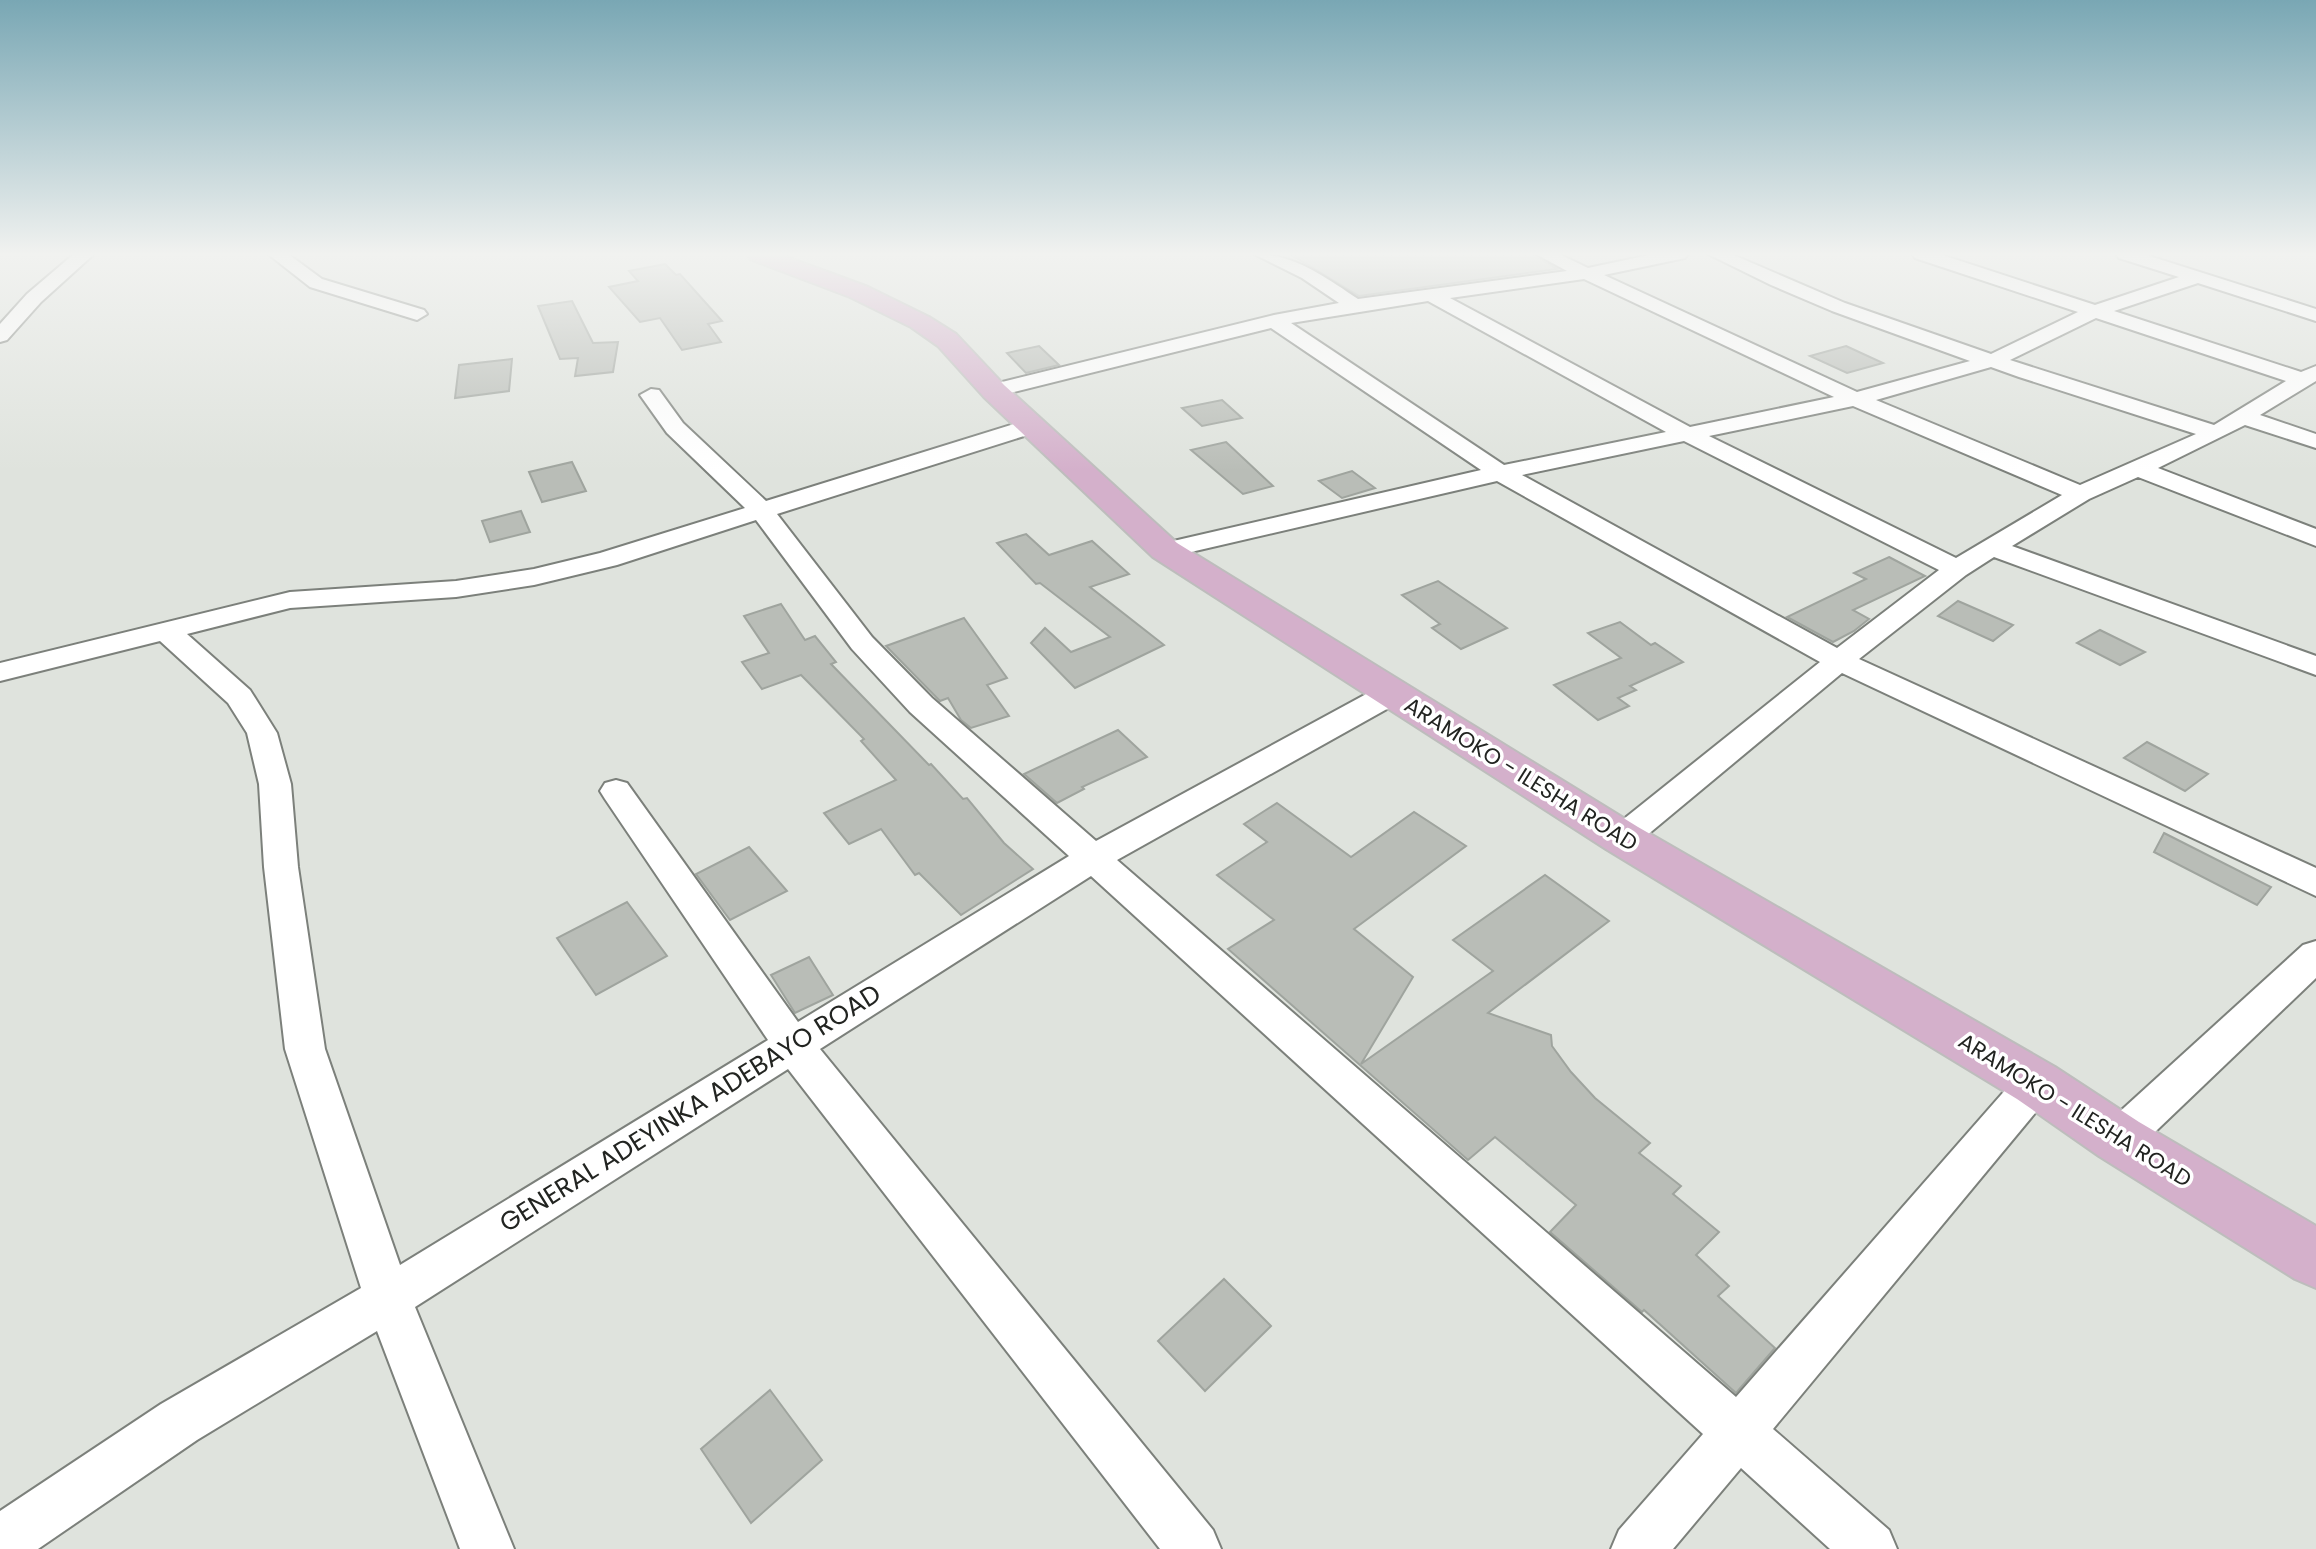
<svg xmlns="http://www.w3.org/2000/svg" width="2316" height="1549" font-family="Poppins,sans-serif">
<rect width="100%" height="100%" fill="#dfe3dd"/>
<!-- building -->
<g fill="#b9bdb7" stroke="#9fa49e" stroke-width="2">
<path d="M1290 254H1533L1557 269 1359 296Z"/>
<path d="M665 264 676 275 680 274 722 321 708 324 721 342 682 350 660 318 640 322 609 287 638 281 629 271Z"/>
<path d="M572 301 593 343 618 342 613 372 575 376 578 358 560 359 538 306Z"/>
<path d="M1039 346 1059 365 1026 373 1007 353Z"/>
<path d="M1846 346 1883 363 1847 373 1810 356Z"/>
<path d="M512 359 509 391 455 398 459 365Z"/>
<path d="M1222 400 1242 418 1202 426 1182 408Z"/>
<path d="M1226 442 1273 486 1243 494 1191 450Z"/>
<path d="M572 462 586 491 542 502 529 472Z"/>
<path d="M1352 471 1375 488 1342 498 1319 481Z"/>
<path d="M521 511 530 532 490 542 482 521Z"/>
<path d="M1026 534 1049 555 1092 541 1129 574 1090 587 1164 645 1075 688 1031 643 1045 628 1071 652 1110 637 1040 583 1036 584 997 543Z"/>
<path d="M1889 557 1925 576 1853 610 1869 619 1854 631 1833 642 1787 617 1866 579 1854 573Z"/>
<path d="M1438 581 1507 628 1461 649 1432 628 1440 624 1402 595Z"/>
<path d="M1958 601 2013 625 1993 641 1938 616Z"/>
<path d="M781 604 805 640 815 636 836 662 831 664 929 765 931 764 963 799 967 798 1004 843 1033 869 961 915 919 873 915 875 881 829 849 844 824 813 896 780 861 741 864 739 801 675 762 689 742 662 769 653 744 616Z"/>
<path d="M964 618 1007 678 987 685 1009 716 971 728 961 720 948 698 940 701 886 646Z"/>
<path d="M1620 622 1651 645 1655 643 1683 662 1630 686 1636 690 1618 698 1629 706 1598 720 1554 685 1621 658 1588 633Z"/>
<path d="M2100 630 2145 652 2120 665 2077 643Z"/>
<path d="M1118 730 1147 757 1082 787 1084 789 1057 803 1024 774Z"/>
<path d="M2147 742 2208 774 2185 791 2124 758Z"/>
<path d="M1277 803 1351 857 1414 812 1466 846 1354 929 1413 977 1361 1064 1493 971 1453 940 1545 875 1609 921 1488 1013 1551 1035 1552 1046 1571 1072 1595 1098 1650 1143 1639 1153 1681 1186 1673 1194 1719 1232 1696 1255 1729 1286 1718 1296 1775 1348 1736 1393 1644 1310 1642 1312 1550 1232 1576 1205 1495 1137 1468 1160 1228 949 1274 920 1217 875 1267 842 1244 824Z"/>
<path d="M2164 833 2271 887 2257 905 2154 852Z"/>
<path d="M749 847 787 891 730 920 696 874Z"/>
<path d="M627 902 667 956 596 995 557 938Z"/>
<path d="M809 957 833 995 795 1013 771 975Z"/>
<path d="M1224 1279 1271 1326 1205 1391 1158 1341Z"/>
<path d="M770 1390 822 1460 751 1523 701 1449Z"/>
</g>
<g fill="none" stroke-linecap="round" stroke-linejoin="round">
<!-- minor casing -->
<g stroke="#7c807b" stroke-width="4">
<g id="minor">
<path d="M74 254H94L41 302 7 340 0 342V324L27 294Z"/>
<path d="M268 254H288L322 279 424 310 427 314 417 320 310 287Z"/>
<path d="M1254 254C1295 254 1325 277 1358 299L1567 271 1536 254H1559L1588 268 1654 254H1688L1685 258 1604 275 1857 392 1970 361 1832 311 1771 285 1708 254H1731L1845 303 1991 354 2078 312 1915 258 1912 254H1939L2095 305 2179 277 2119 258 2116 254H2143L2316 309V321L2198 283 2114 311 2301 372 2316 366V381L2260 415 2316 434V448L2245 425 2158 468 2316 529V546L2138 477 2089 499 2012 546 2316 656V675L1994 557 1966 575 1859 659 2316 868V896L1842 673 1634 846 1622 850 1610 846 1605 838 1610 830 1820 662 1497 481 1165 558 1156 555 1152 550 1156 545 1481 470 1271 328 994 397 983 391 986 386 1274 315 1339 303 1302 278ZM1584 279 1834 397 1690 427 1450 298ZM1428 301 1666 432 1504 465 1291 323ZM2096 318 2286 381 2214 425 2010 360ZM1991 367 2019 377 2196 434 2080 485 1876 400ZM1853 406 2062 495 1956 558 1709 436ZM1684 441 1939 570 1837 648 1522 475Z"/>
<path d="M651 389 659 390 683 423 766 501 1024 421H1040L1043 426 1040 431 777 514 872 637 932 698 1096 841 1381 686 1392 684 1403 686 1407 693 1403 700 1117 860 1736 1397 2022 1071 2036 1066 2050 1071 2056 1083 2050 1095 1773 1429 1889 1530 1897 1549H1830L1741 1468 1673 1549H1611L1619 1530 1703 1434 1091 876 820 1049 1213 1530 1221 1549H1160L788 1069 415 1307 514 1549H460L377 1331 197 1440 38 1549H0V1511L161 1404 361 1288 285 1049 264 867 259 784 247 733 228 703 160 641 0 681V663L290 592 456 581 534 569 600 553 745 508 667 433 640 395ZM756 520 852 649 910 712 1069 856 798 1022 627 783 616 780 605 783 600 791 605 799 768 1040 400 1265 325 1049 298 867 291 784 277 733 250 690 187 634 290 608 456 597 534 585 617 565Z"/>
<path d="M2316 941V978L2134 1152 2119 1158 2104 1152 2098 1139 2104 1126 2303 945Z"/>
</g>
</g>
<!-- major casing -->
<g stroke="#bdbdbc" stroke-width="4">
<path id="major" d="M747 254H779L868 287 929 317 956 334 1004 385 1177 543 1638 827 2055 1067 2139 1122 2316 1226V1288L2295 1279 2099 1156 2017 1099 1606 849 1153 557 984 397 938 346 911 327 850 297 750 259Z"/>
</g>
<!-- minor -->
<use href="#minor" fill="#fff" fill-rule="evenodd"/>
<!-- major -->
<use href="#major" fill="#d4b0cb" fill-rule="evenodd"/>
</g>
<!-- sky -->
<linearGradient id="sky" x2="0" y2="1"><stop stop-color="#79a7b4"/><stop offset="0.54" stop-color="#f1f2f0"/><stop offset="1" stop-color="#f1f2f0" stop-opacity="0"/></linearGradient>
<rect width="2316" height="471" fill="url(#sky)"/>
<g text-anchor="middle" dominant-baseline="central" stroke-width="7" stroke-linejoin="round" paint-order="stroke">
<!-- street labels -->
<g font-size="22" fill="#222421" stroke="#fff">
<text transform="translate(1521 774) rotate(32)">ARAMOKO - ILESHA ROAD</text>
<text transform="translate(2075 1110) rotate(32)">ARAMOKO - ILESHA ROAD</text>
</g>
<!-- near-street labels -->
<g font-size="26" fill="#222421" stroke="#fff">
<text transform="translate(690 1108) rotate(-32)">GENERAL ADEYINKA ADEBAYO ROAD</text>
</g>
</g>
</svg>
